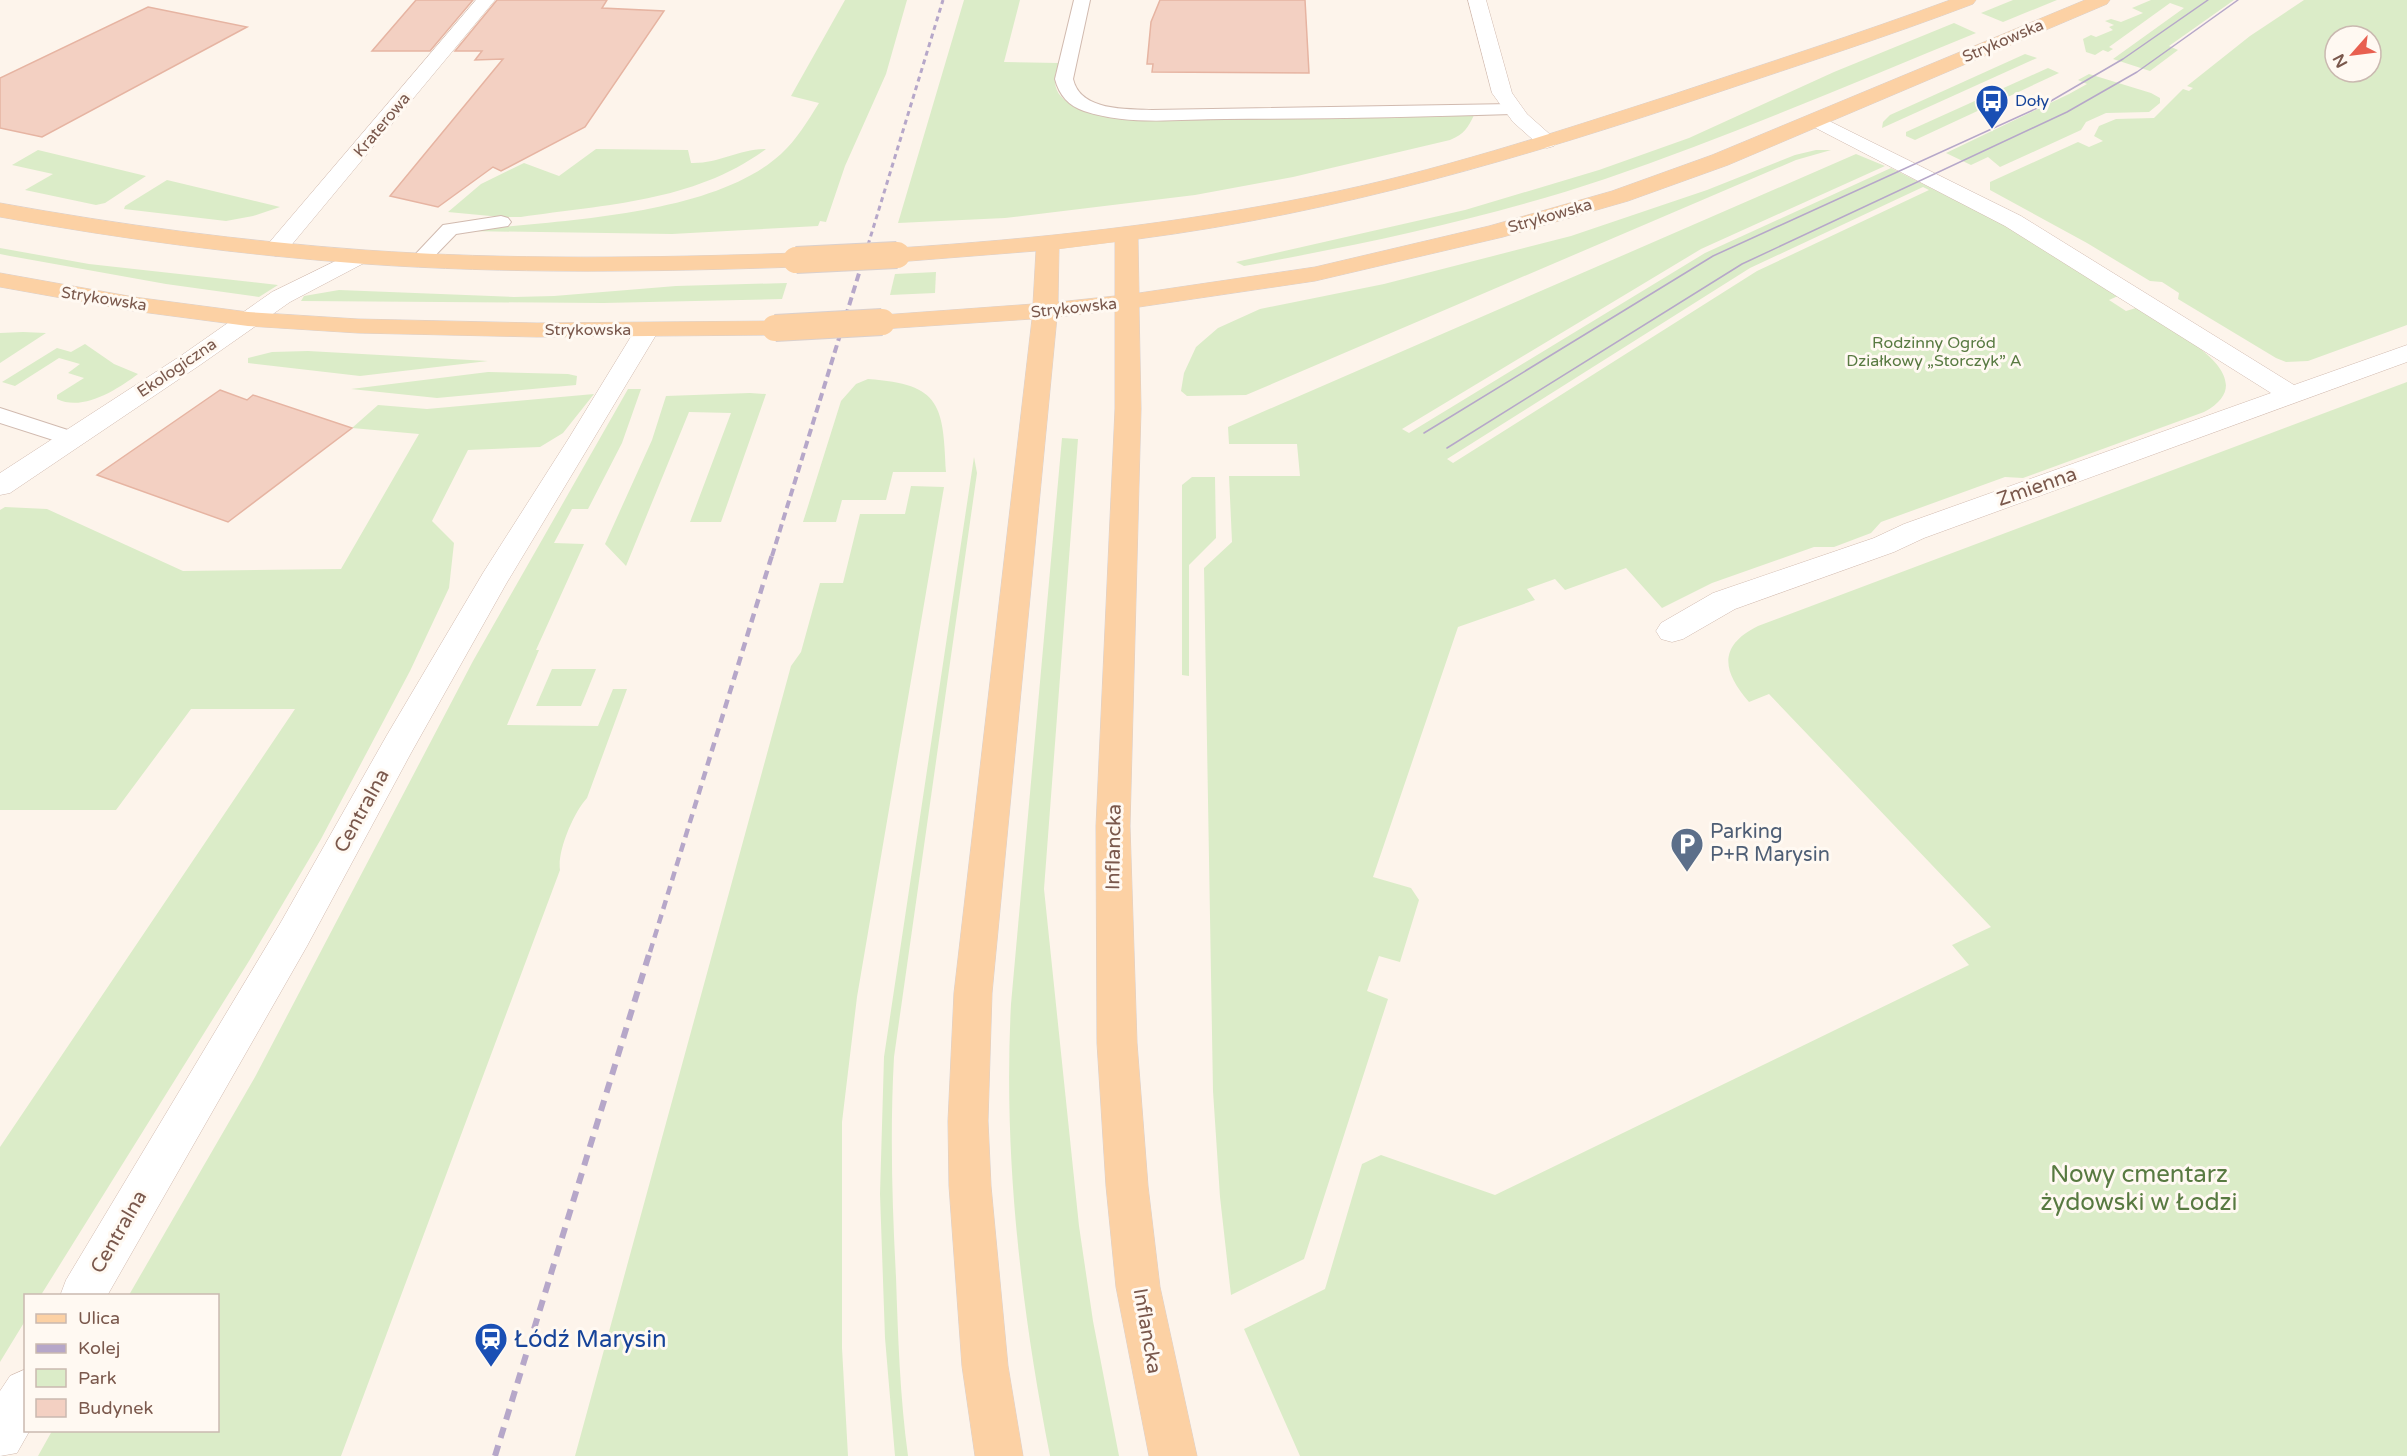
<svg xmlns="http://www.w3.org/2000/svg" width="2407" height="1456" font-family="'Varela Round',sans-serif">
<rect width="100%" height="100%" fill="#fdf4eb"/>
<!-- green -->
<g fill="#dbecc8" fill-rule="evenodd">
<path d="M845 0H907L886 74 845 166 826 222 820 221 818 226 672 234 466 231C556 220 712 217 781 154 797 139 807 122 819 103L791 96Z"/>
<path d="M964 0H1020L1004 62 1059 63C1057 69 1054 76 1055 82 1056 105 1088 111 1105 115H1474C1468 128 1464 134 1450 140L1293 177 1195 195 1005 218 898 223Z"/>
<path d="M2013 0H2057L2003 22 1981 13Z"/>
<path d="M2151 0H2234L2169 46 2178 50 2150 71 2113 59 2184 8 2170 3 2109 47 2113 49 2108 52 2103 50 2095 55 2086 52 2083 39 2091 35 2096 37 2113 30 2109 27 2114 25 2105 21 2111 19 2121 22 2143 13 2132 8Z"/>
<path d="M2304 0H2407V325L2308 361 2286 362 2276 358 2178 299 2179 293 2162 282 2150 281 2087 243 1990 190V182L2078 142 2089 147 2103 141 2094 136 2099 126 2116 119 2154 118 2183 89 2189 91 2193 88 2187 86 2250 36ZM2335 36H2371V72H2335Z"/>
<path d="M1954 23 1976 33C1853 83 1731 136 1605 179 1488 218 1366 244 1244 266L1236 262 1465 210 1599 170 1689 138 1834 72Z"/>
<path d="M2025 54 2037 58 1882 128 1883 122 1890 115Z"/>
<path d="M2048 68 2059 73 1915 140 1906 136V132Z"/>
<path d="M2089 74 2151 93 2160 98V103L2149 112 2106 113 2086 122 2081 130 2000 167 1988 157 1971 165 1946 153 2069 94 2087 84 2078 80Z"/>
<path d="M596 149 688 150 691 163C718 164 739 149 766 149 694 202 607 204 521 217H501L448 212 481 184 524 163 559 176Z"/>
<path d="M38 150 146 176 105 203 96 205 25 190 53 174 12 165Z"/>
<path d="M1816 150H1831L1796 160 1246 395 1187 396 1181 391 1184 373 1196 347 1218 328 1260 309 1384 284 1571 236 1707 190 1795 155Z"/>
<path d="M1856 154 1885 166 1701 249 1402 429 1409 433 1705 253 1891 168 1999 222 2118 296 2109 300 2126 311 2136 308C2166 327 2271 376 2204 412L2023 478 2005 477 1881 522 1871 533 1834 547H1814L1712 583 1662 608 1626 568 1565 590 1555 579 1527 589 1535 600 1458 627 1373 877 1411 888 1419 900 1400 962 1379 956 1367 991 1388 999 1304 1259 1231 1295 1220 1197 1213 1091 1204 568 1232 542 1229 476H1300L1297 444H1229L1228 427ZM1923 187 1929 190 1757 271 1453 463 1447 459 1750 268Z"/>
<path d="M167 180 280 207 253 216 226 221 124 209 125 206Z"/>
<path d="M0 248 89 264 278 285 259 297 166 284 10 256 0 254Z"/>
<path d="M936 272 935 293 890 295 895 274Z"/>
<path d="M787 283 782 299 603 303 301 301 304 296 339 290 514 297 554 296 676 286Z"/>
<path d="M23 332 46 333 0 363V333Z"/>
<path d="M85 344 114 364 138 374C118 389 83 412 57 399V395L84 378 68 373 80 364 59 358 15 386 2 382 57 348 71 352Z"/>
<path d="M308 351 488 361 360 376 248 363V358L272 352Z"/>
<path d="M488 372 568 374 577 376 576 385 437 398 351 389Z"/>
<path d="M868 379C942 384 943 406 946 472H893L886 500H842L836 522H803L841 401 856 384Z"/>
<path d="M2407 382V1456H1300L1244 1329 1325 1289 1362 1164 1381 1155 1495 1195 1969 965 1952 945 1991 927 1769 694 1749 702C1722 671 1718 646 1758 626Z"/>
<path d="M628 389H641L622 443 588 509H572L554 543 584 544 536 650H539L507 725 598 726 613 689H627L587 798C574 812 557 851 560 870L341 1456H38L52 1431 218 1430V1296L129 1295 255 1077 473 661Z"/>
<path d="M750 393 766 394 721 522H690L731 413 689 412 626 566 605 544 652 440 666 396Z"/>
<path d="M594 394 563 433 540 447 468 450 432 521 454 543 449 588 410 671 321 839 249 961 41 1295 26 1296 25 1321 0 1362V1147L295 709H191L116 810H0V510L5 507 47 509 183 571 341 569 419 434 352 428 378 405 427 409Z"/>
<path d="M1062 438 1078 439 1044 889 1079 1226 1093 1321 1119 1456H1050C1021 1308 1003 1155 1011 1004Z"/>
<path d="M974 457 977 473 894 1057C890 1130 892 1203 896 1277 898 1337 900 1397 908 1456H895L885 1338 880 1194 884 1057Z"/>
<path d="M1192 477H1215L1216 538 1189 565V676L1182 675V485Z"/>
<path d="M911 486 944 487 857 997 842 1122V1348L848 1456H575L791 666 801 652 820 583H843L860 514H905Z"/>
<path d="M552 669H596L581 706H536Z"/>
</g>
<!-- building -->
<g fill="#f3d0c2" stroke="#e6b4a2" stroke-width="1.5">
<path d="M416 0H473L430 51H372Z"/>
<path d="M497 0H607L602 8 664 11 585 127 501 171 493 167 438 207 390 196 503 59 475 60 482 51H455Z"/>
<path d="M1160 0H1305L1309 73 1152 72 1153 64H1147L1151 22Z"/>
<path d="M148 7 247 27 42 137 0 128V78Z"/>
<path d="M220 390 247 400 253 395 352 428 228 522 97 475Z"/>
</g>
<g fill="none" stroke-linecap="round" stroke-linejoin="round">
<!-- lane casing -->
<g stroke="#d1baaf" stroke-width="2">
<g id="lane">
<path d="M1074 0H1090L1073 79C1080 111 1126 109 1152 110L1512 104 1518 105 1521 109 1518 113 1512 114C1416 117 1321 119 1225 119 1178 119 1129 126 1084 111 1069 106 1059 95 1055 79Z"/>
<path d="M501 216 508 218 511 222 508 226 456 234 426 265H412L409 261 443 225Z"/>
<path d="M0 408 80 434 84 439 80 444 72 446 0 423Z"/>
</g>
</g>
<!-- street casing -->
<g stroke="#d1baaf" stroke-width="1">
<g id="street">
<path d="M476 0H495L284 254 276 256 268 254 264 249 268 244Z"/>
<path d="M1468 0H1486L1512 93 1527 114 1554 138 1558 142 1554 146 1547 148 1540 146 1513 122 1492 93Z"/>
<path d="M1815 114 2021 216 2294 385 2407 345V362L1924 538 1894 552 1735 609 1683 639 1672 642 1661 639 1656 631 1661 623 1713 593 1874 538 1904 524 2271 393 2005 226 1808 124 1805 120 1808 116Z"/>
<path d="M358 250 366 252 370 257 366 262 290 302 200 365 10 493 0 495V473L182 355 272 292Z"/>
<path d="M647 323 656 325 659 330 506 584 411 753 307 946 107 1296H60L66 1280 281 922 387 735 483 573 569 438 635 330 638 325Z"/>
<path d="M26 1369V1430H30L17 1453 0 1456V1391L10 1376Z"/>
</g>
</g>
<!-- primary casing -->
<g stroke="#dad0cd" stroke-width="1">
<g id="primary">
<path d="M1950 0H1976L1973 4C1889 36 1802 64 1716 93 1526 157 1338 213 1138 239L1139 293 1315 267 1489 226 1612 191 1712 155 2085 0H2110L2107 4 1728 165 1628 201 1503 237 1315 281 1139 307 1141 409 1130 826 1137 1043 1148 1186 1160 1287 1197 1456H1149L1116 1287 1106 1186 1097 1043 1096 826 1115 409V310L1057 317 992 993 988 1121 991 1186 1008 1366 1023 1456H975L962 1366 949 1186 948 1121 954 993 1032 319 882 329 873 327 870 322 873 317 882 315 1033 304 1036 251 897 262 889 260 885 255 889 250 897 248C1037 239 1176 224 1314 196 1435 172 1553 133 1671 95 1764 64 1858 34 1950 0ZM1115 242V296L1058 302 1059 249Z"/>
<path d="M0 203C121 225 242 241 365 250 508 260 652 258 796 253L804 255 808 260 804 265 796 267C652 272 508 274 365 264 242 255 121 239 0 217Z"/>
<path d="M0 273 134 297 248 312 358 319 537 323 775 321 784 323 787 328 784 333 775 335 537 337 358 333 248 326 134 311 0 287Z"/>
</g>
</g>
<!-- lane -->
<use href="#lane" fill="#fff" fill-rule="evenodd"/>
<!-- street -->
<use href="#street" fill="#fff" fill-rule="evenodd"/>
<!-- primary -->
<use href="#primary" fill="#fcd1a4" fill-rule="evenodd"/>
<!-- tram -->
<g stroke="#b6a7c9" stroke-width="1.5">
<path d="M1424 433 1713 256 2044 105 2123 59 2208 0"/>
<path d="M1447 448 1742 264 2067 112 2137 72 2238 0"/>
</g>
<!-- rail-far3 -->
<path stroke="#b6a7c9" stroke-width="3" stroke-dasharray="5 4" stroke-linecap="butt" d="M868 245 943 0"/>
<!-- rail-far2 -->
<path stroke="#b6a7c9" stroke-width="4" stroke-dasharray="8 4.5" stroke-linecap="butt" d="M772 556 868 244"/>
<!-- rail-far1 -->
<path stroke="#b6a7c9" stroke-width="4.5" stroke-dasharray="9 6" stroke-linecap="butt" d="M650 952 772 555"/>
<!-- rail -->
<path stroke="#b6a7c9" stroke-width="6" stroke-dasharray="11 8" stroke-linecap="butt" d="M495 1456 650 951"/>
<!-- primary-bridge casing -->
<g stroke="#dad0cd" stroke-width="28" stroke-linecap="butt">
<g id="primary-bridge">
<path d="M796 260 897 255"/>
<path d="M775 328 882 322"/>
</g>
</g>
<!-- primary-bridge -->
<use href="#primary-bridge" stroke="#fcd1a4" stroke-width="26"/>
</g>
<!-- icons -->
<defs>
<g id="bus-pin" transform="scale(1.725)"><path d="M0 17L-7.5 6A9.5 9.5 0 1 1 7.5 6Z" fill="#1a4fb4" stroke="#fff9f2"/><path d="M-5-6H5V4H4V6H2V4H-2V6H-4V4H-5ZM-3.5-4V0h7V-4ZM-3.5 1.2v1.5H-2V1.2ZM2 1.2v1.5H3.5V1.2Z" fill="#fff"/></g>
<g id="parking-pin" transform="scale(1.725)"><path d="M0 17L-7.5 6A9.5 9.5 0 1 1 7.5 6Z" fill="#5c6f8a" stroke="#fff9f2"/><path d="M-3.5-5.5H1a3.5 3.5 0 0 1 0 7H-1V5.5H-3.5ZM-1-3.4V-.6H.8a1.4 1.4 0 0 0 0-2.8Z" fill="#fff"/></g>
<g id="station-pin" transform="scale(1.725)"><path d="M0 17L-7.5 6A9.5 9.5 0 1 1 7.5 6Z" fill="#1a4fb4" stroke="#fff9f2"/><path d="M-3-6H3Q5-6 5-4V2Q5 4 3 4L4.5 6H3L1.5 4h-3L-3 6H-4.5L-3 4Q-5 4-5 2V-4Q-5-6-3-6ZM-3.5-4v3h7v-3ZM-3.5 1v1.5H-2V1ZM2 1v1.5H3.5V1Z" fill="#fff"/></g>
</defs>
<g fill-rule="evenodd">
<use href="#bus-pin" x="1992" y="101"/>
<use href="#parking-pin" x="1687" y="844"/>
<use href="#station-pin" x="491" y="1339"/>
</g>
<g text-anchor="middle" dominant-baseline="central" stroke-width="6" stroke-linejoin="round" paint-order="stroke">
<!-- far-street labels -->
<g font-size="16" fill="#7a584c" stroke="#fff9f2">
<text transform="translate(2003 41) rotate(-23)">Strykowska</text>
<text transform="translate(382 125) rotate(-50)">Kraterowa</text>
<text transform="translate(1550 216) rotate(-16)">Strykowska</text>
<text transform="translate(104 299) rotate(9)">Strykowska</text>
<text transform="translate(1074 308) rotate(-6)">Strykowska</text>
<text x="588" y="330">Strykowska</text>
<text transform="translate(177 368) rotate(-34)">Ekologiczna</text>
</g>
<!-- far-transit labels -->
<g font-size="16" fill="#164399" stroke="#fff9f2" text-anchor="start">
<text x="2015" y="101">Doły</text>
</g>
<!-- far-park labels -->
<g font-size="16" fill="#587a41" stroke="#fff9f2">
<text x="1934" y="343">Rodzinny Ogród<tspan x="1934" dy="18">Działkowy „Storczyk” A</tspan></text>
</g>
<!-- street labels -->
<g font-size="20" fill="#7a584c" stroke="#fff9f2">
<text transform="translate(2037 487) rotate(-19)">Zmienna</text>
<text transform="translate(362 811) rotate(-61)">Centralna</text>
<text transform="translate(1114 847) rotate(-89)">Inflancka</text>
<text transform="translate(119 1232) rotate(-60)">Centralna</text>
<text transform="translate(1147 1331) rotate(80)">Inflancka</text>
</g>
<!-- service labels -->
<g font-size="20" fill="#4e5e75" stroke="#fff9f2" text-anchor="start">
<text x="1710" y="832">Parking<tspan x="1710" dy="23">P+R Marysin</tspan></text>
</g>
<!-- near-park labels -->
<g font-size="24" fill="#587a41" stroke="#fff9f2">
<text x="2139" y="1174">Nowy cmentarz<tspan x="2139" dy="28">żydowski w Łodzi</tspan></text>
</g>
<!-- near-transit labels -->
<g font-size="24" fill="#164399" stroke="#fff9f2" text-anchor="start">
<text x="514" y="1339">Łódź Marysin</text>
</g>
</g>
<!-- legend -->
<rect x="24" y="1294" width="195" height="138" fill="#fff9f2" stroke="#cab9b0" stroke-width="1.5"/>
<rect x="36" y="1314" width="30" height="9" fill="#fcd1a4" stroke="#cab9b0" stroke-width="1.5"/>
<text x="78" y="1324" font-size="18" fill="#7a584c">Ulica</text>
<rect x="36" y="1344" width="30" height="9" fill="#b6a7c9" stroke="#cab9b0" stroke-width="1.5"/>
<text x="78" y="1354" font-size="18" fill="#7a584c">Kolej</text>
<rect x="36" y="1369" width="30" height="18" fill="#dbecc8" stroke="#cab9b0" stroke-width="1.5"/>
<text x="78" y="1384" font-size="18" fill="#7a584c">Park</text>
<rect x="36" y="1399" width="30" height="18" fill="#f3d0c2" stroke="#cab9b0" stroke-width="1.5"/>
<text x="78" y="1414" font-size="18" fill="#7a584c">Budynek</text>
<!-- north arrow -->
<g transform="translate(2353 54) rotate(242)"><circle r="28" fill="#fff9f2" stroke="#cab9b0" stroke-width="1.5"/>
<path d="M0-4.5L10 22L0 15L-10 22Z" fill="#e86050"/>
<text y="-9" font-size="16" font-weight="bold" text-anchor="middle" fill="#7a584c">N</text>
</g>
</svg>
